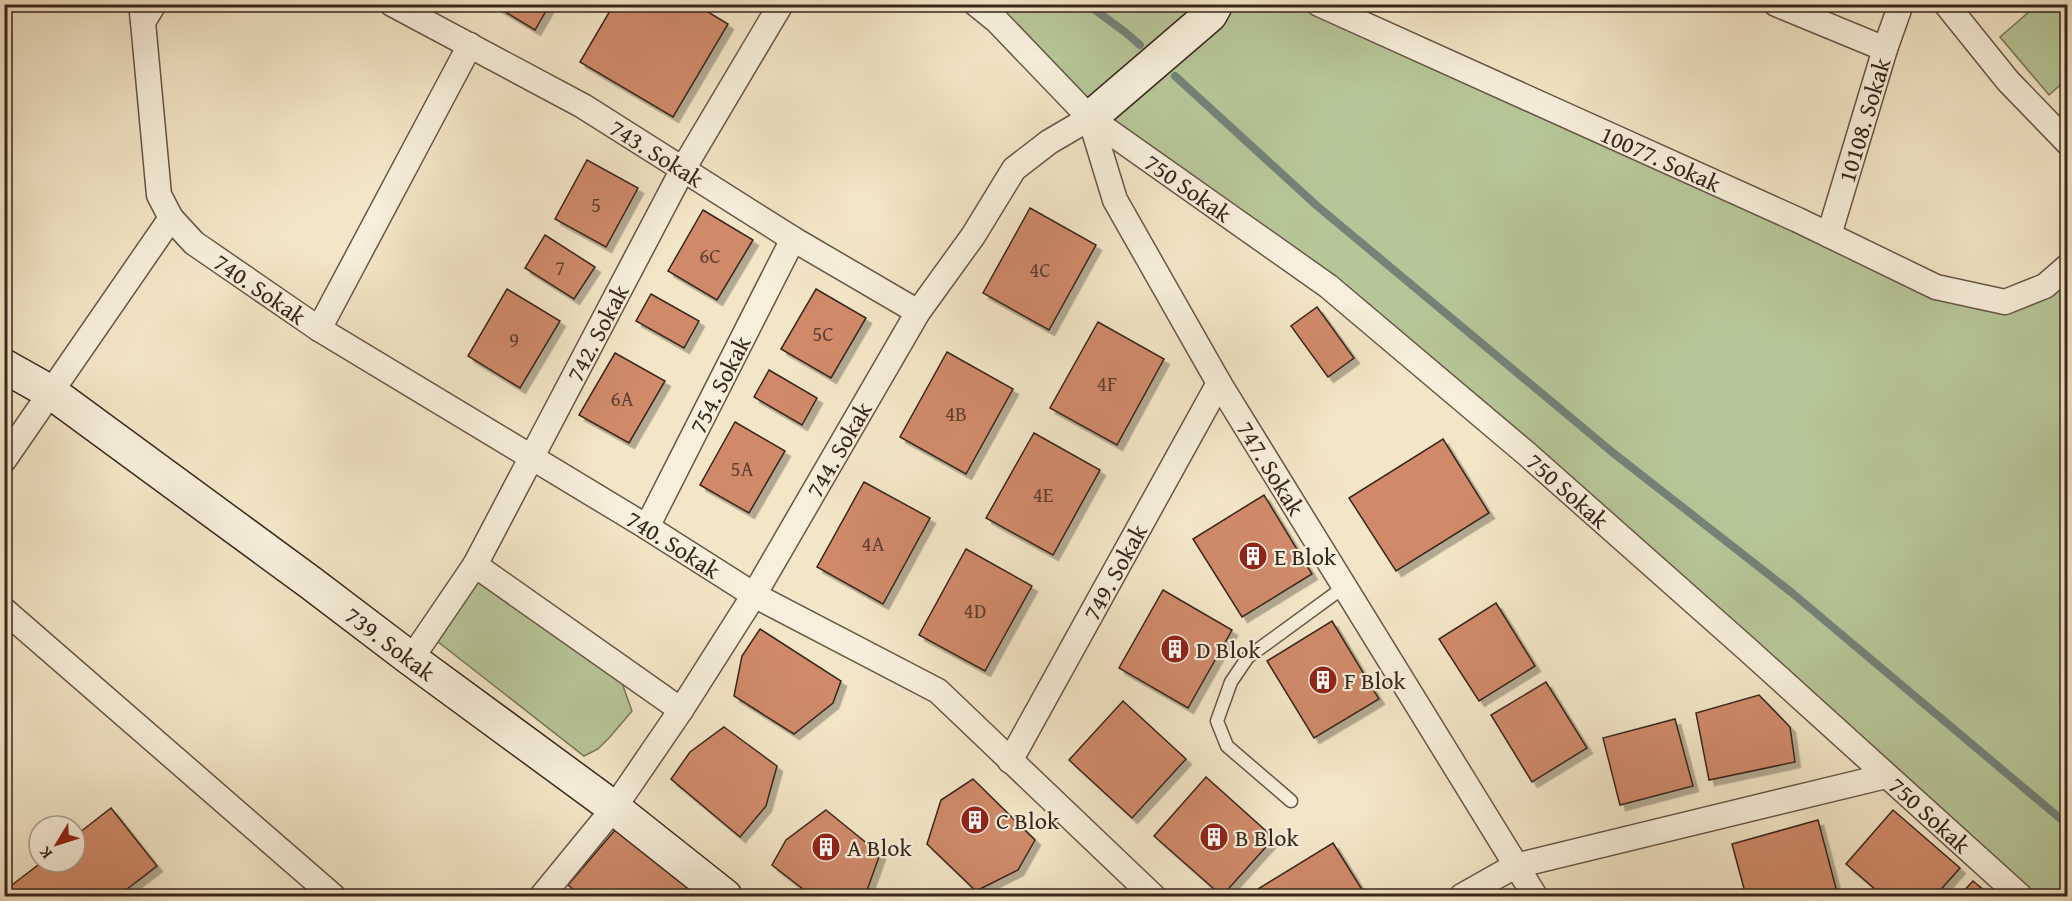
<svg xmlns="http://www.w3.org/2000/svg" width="2072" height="901" font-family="'Gentium Book Plus',serif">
<defs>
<filter id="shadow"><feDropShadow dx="5.5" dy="5.5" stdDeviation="0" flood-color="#0004"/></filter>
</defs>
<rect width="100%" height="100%" fill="#f3e6c7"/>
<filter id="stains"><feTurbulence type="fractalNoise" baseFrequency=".00333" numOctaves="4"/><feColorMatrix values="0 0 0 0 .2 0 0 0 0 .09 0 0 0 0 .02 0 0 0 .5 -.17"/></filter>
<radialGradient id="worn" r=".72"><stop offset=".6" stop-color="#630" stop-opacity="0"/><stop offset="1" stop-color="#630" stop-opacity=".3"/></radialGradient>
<!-- green -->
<g fill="#b7c698" stroke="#78765a" stroke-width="1.5">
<path d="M2038 4 2067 5V79L2049 95 2000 37Z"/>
<path d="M976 5H1318L1829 235 2006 302 2067 268V896H2038L1886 776 1328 286 1090 118Z"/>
<path d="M475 575 622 683 632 711 609 738 598 749 584 756 437 641Z"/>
</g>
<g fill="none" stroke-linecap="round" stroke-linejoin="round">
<!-- stream -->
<g stroke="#748278" stroke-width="8">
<path d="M1087 4 1125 32 1140 45"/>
<path d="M1175 76 1316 205 1612 452 1791 592 2068 825"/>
</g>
</g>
<!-- building -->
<g fill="#d08a6a" stroke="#39261d" stroke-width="1.5" filter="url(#shadow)">
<path d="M492 4H550L535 30Z"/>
<path d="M614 4H695L728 24 673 117 580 62Z"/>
<path d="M587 160 638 188 606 247 555 219Z"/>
<path d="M1030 208 1096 245 1049 330 983 293Z"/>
<path d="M703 210 753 240 717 300 668 271Z"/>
<path d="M545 235 595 267 574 299 525 268Z"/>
<path d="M507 289 560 321 520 388 468 356Z"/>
<path d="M816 289 866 318 831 378 781 349Z"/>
<path d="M651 294 699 321 684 348 636 321Z"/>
<path d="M1317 307 1354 358 1328 377 1291 326Z"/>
<path d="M1098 322 1164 359 1117 445 1050 408Z"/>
<path d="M947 352 1013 389 966 474 900 437Z"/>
<path d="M615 353 665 381 629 443 579 415Z"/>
<path d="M769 370 817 398 802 425 754 397Z"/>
<path d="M735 422 785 451 749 513 700 485Z"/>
<path d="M1034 433 1100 470 1053 555 986 518Z"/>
<path d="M1443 439 1489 513 1396 571 1349 498Z"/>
<path d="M864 482 930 518 883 604 817 567Z"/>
<path d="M1264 495 1312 574 1242 617 1193 539Z"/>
<path d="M966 549 1032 586 985 671 919 635Z"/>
<path d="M1163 590 1232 630 1188 708 1119 668Z"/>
<path d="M1496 603 1535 666 1479 701 1439 639Z"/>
<path d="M1332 621 1379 699 1314 738 1267 661Z"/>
<path d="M760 629 841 681 833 703 794 734 734 696 742 656Z"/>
<path d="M1546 682 1587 748 1532 782 1491 715Z"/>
<path d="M1759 695 1790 727 1795 762 1709 780 1696 713Z"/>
<path d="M1123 701 1186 759 1132 818 1069 760Z"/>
<path d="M1675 719 1693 786 1620 805 1603 738Z"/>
<path d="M724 727 777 766 766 806 740 837 671 779 690 752Z"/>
<path d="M1206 777 1274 838 1222 896 1154 836Z"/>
<path d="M973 779 1035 840 1018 870 976 891 927 844 941 800Z"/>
<path d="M111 808 157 866 118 896H4V891L42 862H75V836Z"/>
<path d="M826 810 880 854 865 896H812L772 865 786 840Z"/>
<path d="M1893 810 1960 868 1935 896H1883L1846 864Z"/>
<path d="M1818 820 1837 892 1819 896H1746L1732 844Z"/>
<path d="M616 829 648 856 653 850 697 887 691 893 695 896H581L568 885Z"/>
<path d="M1333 843 1366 896H1263L1258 889Z"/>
<path d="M1973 881 1991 896H1959Z"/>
</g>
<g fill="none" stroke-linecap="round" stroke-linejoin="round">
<!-- lane casing -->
<g stroke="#685648" stroke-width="15">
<path id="lane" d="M1291 801 1227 746 1217 721 1231 682 1248 657 1344 587"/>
</g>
<!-- street casing -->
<g stroke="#685648" stroke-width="27">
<g id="street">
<path d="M141 4 143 22 154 4"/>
<path id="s1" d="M392 4 583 106 793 239 918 312"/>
<path id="s2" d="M976 4 997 21 1090 118 1328 286 1527 454 1747 649 2020 896"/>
<path id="s3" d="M1319 4 1798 220 1936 287 2005 302 2045 286 2068 266"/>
<path d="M1776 4 1885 49"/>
<path d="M1946 4 2008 81 2068 143"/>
<path id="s4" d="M143 22 159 195 171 218 194 243 319 329 647 527 754 595 938 691 1153 896"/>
<path id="s5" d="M1090 118 1115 200 1219 383 1535 896"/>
<path id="s6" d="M1829 235 1885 49 1901 4"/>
<path d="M319 329 470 45"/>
<path d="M4 460 171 218"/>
<path id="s7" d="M647 527 793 239"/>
<path d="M475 565 681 710"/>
<path d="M4 610 333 896"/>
<path id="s8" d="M411 659 475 565 683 169 781 4"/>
<path id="s9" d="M1010 761 1219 383"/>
<path id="s10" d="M542 896 614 808 681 710 754 595 918 312 973 236 1014 169 1049 142 1090 118"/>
<path d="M1462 896 1515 866 1886 776"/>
</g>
</g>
<!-- secondary casing -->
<g stroke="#39261d" stroke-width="36">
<g id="secondary">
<path d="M1090 118 1210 15 1216 4"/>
<path id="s11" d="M4 366 52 393 311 583 411 659 614 808 725 896"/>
</g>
</g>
<!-- lane -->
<use href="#lane" stroke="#f7efdb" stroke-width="12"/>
<!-- street -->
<use href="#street" stroke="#f7efdb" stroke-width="24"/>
<!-- secondary -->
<use href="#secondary" stroke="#f7efdb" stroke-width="33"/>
</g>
<!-- icons -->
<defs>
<g id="building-disc" transform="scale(1.5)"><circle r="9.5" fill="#8f2418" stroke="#f7efdb"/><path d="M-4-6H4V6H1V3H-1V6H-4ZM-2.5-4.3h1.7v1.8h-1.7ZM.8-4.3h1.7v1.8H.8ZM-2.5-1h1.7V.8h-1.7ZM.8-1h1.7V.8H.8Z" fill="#fff"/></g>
</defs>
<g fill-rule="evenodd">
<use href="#building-disc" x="1253" y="556"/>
<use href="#building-disc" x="1175" y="649"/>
<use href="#building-disc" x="1323" y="680"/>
<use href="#building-disc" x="975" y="820"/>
<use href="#building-disc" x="1214" y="837"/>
<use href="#building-disc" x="826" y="847"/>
</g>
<g text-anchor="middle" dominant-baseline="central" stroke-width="4.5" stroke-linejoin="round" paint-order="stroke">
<!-- number labels -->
<g font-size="21" fill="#5f3f30">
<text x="596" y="204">5</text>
<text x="710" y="255">6C</text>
<text x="560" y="267">7</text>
<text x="1040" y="269">4C</text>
<text x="823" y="333">5C</text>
<text x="514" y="339">9</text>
<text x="1107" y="383">4F</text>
<text x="622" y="398">6A</text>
<text x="956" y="413">4B</text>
<text x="742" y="468">5A</text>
<text x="1043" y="494">4E</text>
<text x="873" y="543">4A</text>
<text x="975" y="610">4D</text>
</g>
<!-- street labels -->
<g font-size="24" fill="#39261d" stroke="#f7efdb">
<text stroke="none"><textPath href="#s6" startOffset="120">10108. Sokak</textPath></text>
<text stroke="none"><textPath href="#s1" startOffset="304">743. Sokak</textPath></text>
<text stroke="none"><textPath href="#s3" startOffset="375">10077. Sokak</textPath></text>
<text stroke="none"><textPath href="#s2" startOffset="282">750 Sokak</textPath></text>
<text stroke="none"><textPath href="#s4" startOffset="314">740. Sokak</textPath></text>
<text stroke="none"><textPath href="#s8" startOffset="376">742. Sokak</textPath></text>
<text stroke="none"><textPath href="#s7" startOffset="160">754. Sokak</textPath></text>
<text stroke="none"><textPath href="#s10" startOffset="537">744. Sokak</textPath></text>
<text stroke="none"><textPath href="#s5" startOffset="396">747. Sokak</textPath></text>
<text stroke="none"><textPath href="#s2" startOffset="768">750 Sokak</textPath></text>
<text stroke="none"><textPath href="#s4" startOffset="800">740. Sokak</textPath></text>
<text stroke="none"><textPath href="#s9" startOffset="216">749. Sokak</textPath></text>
<text stroke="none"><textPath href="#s11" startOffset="476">739. Sokak</textPath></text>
<text stroke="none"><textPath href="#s2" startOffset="1254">750 Sokak</textPath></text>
</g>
<!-- poi labels -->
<g font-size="24" fill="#39261d" stroke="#f7efdb" text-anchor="start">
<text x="1274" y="556">E Blok</text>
<text x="1196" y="649">D Blok</text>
<text x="1344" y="680">F Blok</text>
<text x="996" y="820">C Blok</text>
<text x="1235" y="837">B Blok</text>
<text x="847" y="847">A Blok</text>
</g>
</g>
<!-- margin -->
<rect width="2072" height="901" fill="none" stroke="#f3e6c7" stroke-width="24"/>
<rect x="6" y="6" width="2060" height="889" fill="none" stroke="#39261d" stroke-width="3"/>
<rect x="12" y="12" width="2048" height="877" fill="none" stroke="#39261d" stroke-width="1.5"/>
<!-- north arrow -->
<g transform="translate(57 844) rotate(232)"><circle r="28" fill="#f7efdb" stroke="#ab9f8f" stroke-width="1.5"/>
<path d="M0-4.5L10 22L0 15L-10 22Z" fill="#8f2418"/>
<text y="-9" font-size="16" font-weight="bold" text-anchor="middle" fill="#39261d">K</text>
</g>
<rect width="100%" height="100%" filter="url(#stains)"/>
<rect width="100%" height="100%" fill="url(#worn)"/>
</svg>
